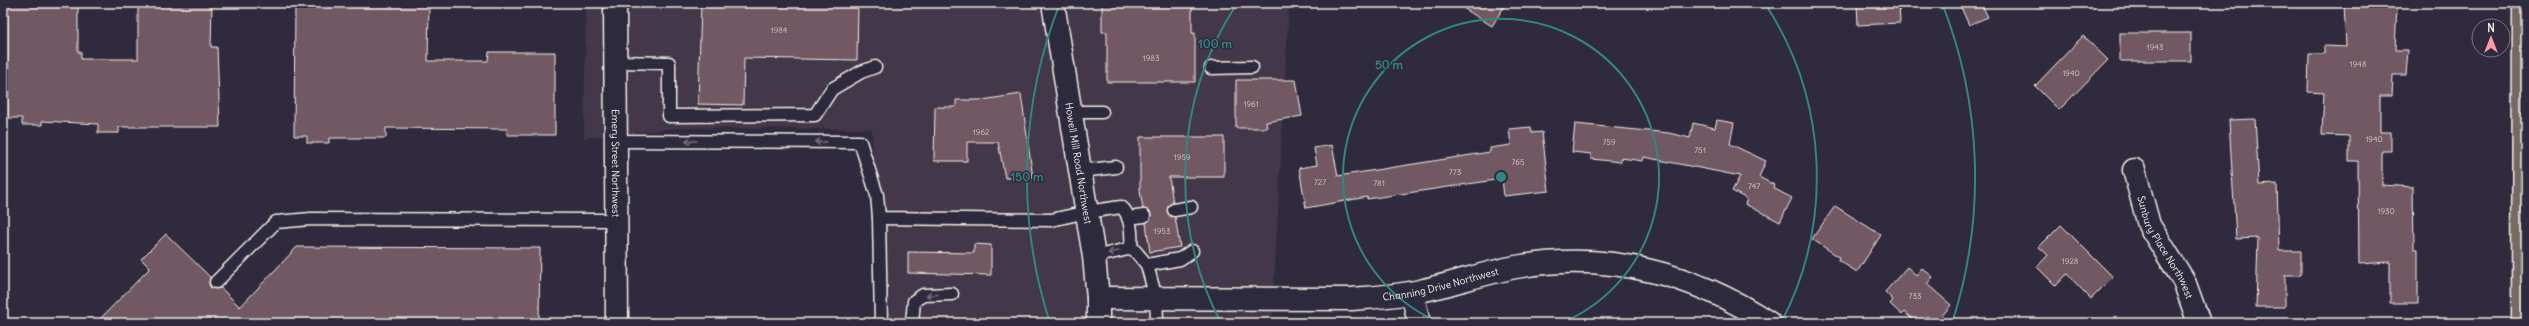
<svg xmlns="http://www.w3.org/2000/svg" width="2529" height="326" font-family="Delius,sans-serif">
<rect width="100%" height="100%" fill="#2f2a3d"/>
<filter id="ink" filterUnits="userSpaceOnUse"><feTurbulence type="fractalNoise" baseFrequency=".025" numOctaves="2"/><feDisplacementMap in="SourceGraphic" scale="8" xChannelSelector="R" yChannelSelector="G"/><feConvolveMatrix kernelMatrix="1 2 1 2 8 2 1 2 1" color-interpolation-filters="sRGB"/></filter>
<g filter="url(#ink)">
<!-- built -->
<path fill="#433848" d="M586 3H1289L1272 323H876L872 129 678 128 584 138Z"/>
<!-- building -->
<g fill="#715962" stroke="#f4f1e8">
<path d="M13 3H78V52H81V59H138V3H212L211 47H217L220 127H119V133H98V124L42 121V125H22V118H8V5H13Z"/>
<path d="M295 3H429L428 61H488L489 52H555V135H507V129L386 128V138H329V143H307V136H294Z"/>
<path d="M701 3H858L857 60 744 58 743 105 698 104Z"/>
<path d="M1102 3H1192V33H1195V82H1107V32H1102Z"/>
<path d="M1455 3H1506L1492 26Z"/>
<path d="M1857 3H1899L1900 23 1858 25Z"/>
<path d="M1959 3H1981L1988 17 1969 25Z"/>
<path d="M2344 3H2397L2395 50H2408L2406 75H2393L2392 96H2380V132H2391V151H2382V185L2413 187 2414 249H2418V303H2390V262L2359 264 2358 161H2349V136L2322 135 2324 93 2308 92 2309 54H2324V46L2346 47Z"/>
<rect x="2120" y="33" width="71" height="28"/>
<path d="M2083 36 2108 60 2059 110 2035 86Z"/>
<path d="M1236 80H1296L1302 116 1266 122 1267 128H1236Z"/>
<path d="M1021 94 1033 178H1005L998 142H967V161H934L935 107H956V100H982Z"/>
<path d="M2255 119 2259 185 2277 184 2279 251H2301V275H2285V307H2256L2258 238 2236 239 2229 120Z"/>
<path d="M1717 120 1734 123 1730 144 1766 161 1759 177 1774 185 1773 188 1792 198 1780 222 1745 204 1747 199 1732 191 1740 176 1644 157 1643 161 1621 158V162L1591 159V154L1572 152 1575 124 1669 133 1690 138 1693 123 1715 128Z"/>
<path d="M1531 127 1532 133 1542 132 1549 191 1504 196 1502 179 1367 199V197L1306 208 1299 168 1317 165 1314 148 1332 145 1338 176 1490 152V148L1511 145 1509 129Z"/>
<path d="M1140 137H1224V177H1169L1173 203 1169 205 1167 211 1169 215 1175 217 1180 247 1150 252 1146 223 1151 215 1150 211 1143 209 1140 190Z"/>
<path d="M1835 206 1881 235 1857 272 1838 260 1839 257 1812 239Z"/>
<path d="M2061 225 2113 277 2091 299 2067 274 2056 286 2037 267 2048 255 2039 247Z"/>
<path d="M166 234 210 277 209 284 211 288H221L240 307 297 247 540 248 539 323H96L150 268 141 259Z"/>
<path d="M974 244 991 245V275L908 273V252L974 253Z"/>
<path d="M1907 267 1916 275 1922 268 1933 277 1927 284 1951 305 1936 323 1927 316 1921 323H1917L1904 312 1902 315 1890 304 1893 300 1885 292Z"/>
</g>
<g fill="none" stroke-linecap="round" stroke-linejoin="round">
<!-- service casing -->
<g stroke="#f4f1e8" stroke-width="15">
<g id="service">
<path d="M615 62 669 63V116L815 115 832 89 861 72 875 67"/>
<path d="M1211 68 1252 67"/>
<path d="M1070 112H1102"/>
<path d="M615 141 860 142 877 195 879 218 1051 220 1087 212 1121 207C1131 214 1132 235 1131 246L1128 249 1094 257"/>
<path d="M1080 171 1116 167"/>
<path d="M1174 210 1191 207"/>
<path d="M879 218 881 323"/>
<path d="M1128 218 1144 216"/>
<path d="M1131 246 1147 265 1156 298 1157 320"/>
<path d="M1147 265 1180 259 1192 251"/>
<path d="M216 282 276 222 311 219 617 220"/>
<path d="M912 323 914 301 923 295 952 294"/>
</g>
</g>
<!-- minor casing -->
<g stroke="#f4f1e8" stroke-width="25">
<g id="minor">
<path id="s1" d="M615 3 617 323"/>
<path id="s2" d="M2134 170 2149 225 2184 281 2199 323"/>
<path d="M1412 293 1419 323"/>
<path id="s3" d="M1098 298 1352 299C1376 297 1401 296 1424 290 1457 283 1489 271 1522 266 1610 252 1695 274 1769 323"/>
</g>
</g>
<!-- secondary casing -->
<g stroke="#f4f1e8" stroke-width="25">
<g id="secondary">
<path id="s4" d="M1053 3 1094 257 1098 298V323"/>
</g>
</g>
<!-- primary casing -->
<g stroke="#f4f1e8" stroke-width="25">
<path id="primary" d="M2523 323 2524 3"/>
</g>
<!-- service -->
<use href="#service" stroke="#2f2a3d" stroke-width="12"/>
<!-- minor -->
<use href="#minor" stroke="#2f2a3d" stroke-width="22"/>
<!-- secondary -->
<use href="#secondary" stroke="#2f2a3d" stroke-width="22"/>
<!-- primary -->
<use href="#primary" stroke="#766964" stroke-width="22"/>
</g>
<!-- one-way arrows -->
<defs><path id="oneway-shaft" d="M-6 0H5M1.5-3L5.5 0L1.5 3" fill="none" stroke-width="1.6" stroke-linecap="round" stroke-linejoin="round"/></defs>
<g stroke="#747079">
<use href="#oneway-shaft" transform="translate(691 141) rotate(-180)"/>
<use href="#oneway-shaft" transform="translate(821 142) rotate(-180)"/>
<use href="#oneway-shaft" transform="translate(1114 252) rotate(168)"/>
<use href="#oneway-shaft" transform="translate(932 295) rotate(175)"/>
</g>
</g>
<!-- distance rings -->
<g fill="none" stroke="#318880" stroke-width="2">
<path d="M1441 323A158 158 0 1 1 1561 323"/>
<path d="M1221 323A316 316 0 0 1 1236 5M1766 5A316 316 0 0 1 1781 323"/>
<path d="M1049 320A474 474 0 0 1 1060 3M1942 3A474 474 0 0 1 1953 320"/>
</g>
<g text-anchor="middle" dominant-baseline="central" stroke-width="3" stroke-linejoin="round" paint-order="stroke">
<!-- number labels -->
<g font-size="8" fill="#d3cbc6">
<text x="779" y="30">1984</text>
<text x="2155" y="47">1943</text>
<text x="1151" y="58">1983</text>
<text x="2358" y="64">1948</text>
<text x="2071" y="73">1940</text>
<text x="1251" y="104">1961</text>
<text x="981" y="132">1962</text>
<text x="2374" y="139">1940</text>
<text x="1609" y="142">759</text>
<text x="1700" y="150">751</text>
<text x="1182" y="157">1959</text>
<text x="1518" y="162">765</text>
<text x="1455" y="172">773</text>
<text x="1320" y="182">727</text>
<text x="1379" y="183">781</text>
<text x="1754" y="186">747</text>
<text x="2386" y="211">1930</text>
<text x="1162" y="231">1953</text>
<text x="2070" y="261">1928</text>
<text x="1915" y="296">733</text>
</g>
<!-- street labels -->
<g font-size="10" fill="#f4f1e8" stroke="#2f2a3d">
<text stroke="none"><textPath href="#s1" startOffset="160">Emery Street Northwest</textPath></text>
<text stroke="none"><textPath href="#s4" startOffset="162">Howell Mill Road Northwest</textPath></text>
<text stroke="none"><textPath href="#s2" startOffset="84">Sunbury Place Northwest</textPath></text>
<text stroke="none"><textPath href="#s3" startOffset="344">Channing Drive Northwest</textPath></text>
</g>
</g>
<circle cx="1501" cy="177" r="6" fill="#318880" stroke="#2f2a3d" stroke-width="2"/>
<g font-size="12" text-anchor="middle" font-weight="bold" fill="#318880" stroke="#2f2a3d" stroke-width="3" stroke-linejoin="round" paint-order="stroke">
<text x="1215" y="48">100 m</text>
<text x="1389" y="69">50 m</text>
<text x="1027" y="181">150 m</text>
</g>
<!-- margin -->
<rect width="2529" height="326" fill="none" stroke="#2f2a3d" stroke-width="16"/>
<rect x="8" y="8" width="2513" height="310" fill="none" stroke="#f4f1e8" stroke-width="1.5" filter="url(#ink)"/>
<!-- north arrow -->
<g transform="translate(2491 38)"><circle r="19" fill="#2f2a3d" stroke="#7e7a81"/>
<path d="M0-3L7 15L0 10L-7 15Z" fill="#ff9aa2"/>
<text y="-6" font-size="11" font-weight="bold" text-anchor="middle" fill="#f4f1e8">N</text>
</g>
</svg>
